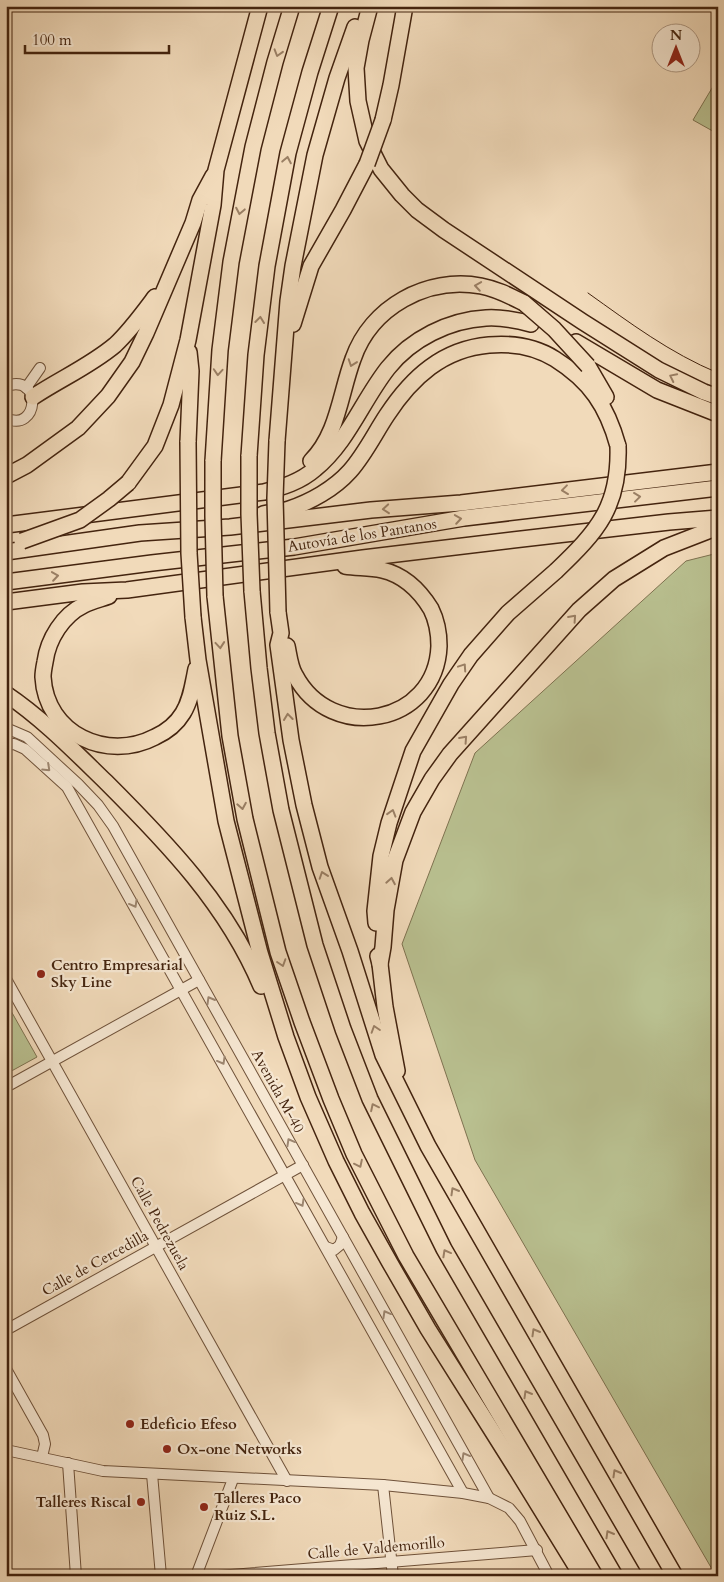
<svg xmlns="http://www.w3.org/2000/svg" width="724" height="1582" font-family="Cardo,serif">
<rect width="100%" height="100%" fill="#f1daba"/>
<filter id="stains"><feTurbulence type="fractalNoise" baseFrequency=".004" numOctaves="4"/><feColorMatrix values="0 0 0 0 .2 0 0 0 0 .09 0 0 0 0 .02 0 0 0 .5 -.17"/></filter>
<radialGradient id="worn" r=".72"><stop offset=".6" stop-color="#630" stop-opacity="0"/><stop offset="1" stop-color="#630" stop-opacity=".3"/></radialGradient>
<!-- green -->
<g fill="#b9c090" stroke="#7e7250">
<path d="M718 78V134L693 120Z"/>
<path d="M718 553V1576H716L475 1160 402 944 475 753 686 561Z"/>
<path d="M6 1002 37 1057 6 1074Z"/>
</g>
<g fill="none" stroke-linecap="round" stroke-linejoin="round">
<!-- minor casing -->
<g stroke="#6f523a" stroke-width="12">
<g id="minor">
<path d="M6 386C44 373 38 434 6 418"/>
<path d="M26 388 40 368"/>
<path d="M6 728 27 737 78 784 98 805 113 826 489 1498"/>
<path d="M6 745 14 744 25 749 67 787 463 1493"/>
<path d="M6 979 287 1481"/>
<path d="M6 1087 199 980"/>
<path d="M326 1247 334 1250 340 1245 343 1237"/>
<path d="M6 1330 303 1165"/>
<path d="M6 1369 43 1435 45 1444 42 1457"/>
<path d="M6 1450 103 1471 383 1485 463 1493 489 1498 509 1508 520 1521 549 1576"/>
<path d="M68 1463 76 1576"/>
<path d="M152 1474 161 1576"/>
<path d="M383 1485 393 1576"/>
<path d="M196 1576 233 1479"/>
<path d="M218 1576 537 1550"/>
</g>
</g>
<!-- highway casing -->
<g stroke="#44240f" stroke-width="18">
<g id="highway">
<path d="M370 6 361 40 356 68 358 101 367 141 381 169 402 195 417 210 444 230 583 322 659 370 704 392 718 397"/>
<path d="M383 120 391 85 405 6"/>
<path d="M293 324 311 266 343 210 367 164"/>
<path d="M576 342 657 390 718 414"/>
<path d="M588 366 606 397"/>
<path d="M33 397C60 379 90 366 115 345 130 331 143 313 155 297"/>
<path d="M277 441 288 301 293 266 315 155 337 78 355 27"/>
<path d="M188 442 191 371 189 352"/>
<path d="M249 456 256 355 267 266 288 153 310 72 331 6"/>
<path d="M213 461 220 350 231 262 253 147 275 62 292 6"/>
<path d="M311 461C338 434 340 394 353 359 371 307 427 276 481 286 497 289 510 296 524 303"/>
<path d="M6 476 27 465 78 428 108 396 132 362 146 333 193 223 200 200 213 176"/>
<path d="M128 483 155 446 171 405 188 340 213 205 216 170 260 6"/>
<path d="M263 514C271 512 280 512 289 509 310 502 334 489 350 471 365 454 375 433 387 415 412 377 443 349 489 345 512 343 536 347 555 359 590 381 607 406 618 446"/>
<path d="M6 525 264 492C283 487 300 482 315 469 348 442 362 401 388 368 411 339 449 320 486 318 501 317 516 320 531 324"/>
<path d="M6 552 140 533 230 527 371 510 461 503 718 472"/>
<path d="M6 582 152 563 294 547 464 518 718 488"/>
<path d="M252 591 259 668 267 733 281 810 315 945 343 1029 370 1099 444 1249 634 1576"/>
<path d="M109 596C101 599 92 601 84 605 63 615 48 639 45 662 44 667 43 672 43 677 46 734 107 762 155 737 166 732 177 723 183 713 191 700 193 684 196 669"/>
<path d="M215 596 230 736 245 819 278 952 302 1022 331 1099 354 1154 406 1256 595 1576"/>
<path d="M6 602 83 592 127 590 363 558 513 540 669 522 718 518"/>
<path d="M278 612 281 633 278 645 291 740 304 805 320 867 350 951 383 1055 428 1146 675 1576"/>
<path d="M193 617 198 660 226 821 260 953 286 1037 308 1097 336 1161 362 1213 390 1263 428 1329 518 1472 582 1576"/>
<path d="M287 646C289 655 290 667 295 675 331 744 436 725 439 646 439 633 437 621 431 609 420 591 404 575 382 570 370 567 357 568 345 566"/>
<path d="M6 694C43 719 74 751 106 782 167 843 227 905 261 986"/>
<path d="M376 923 375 911 381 856 389 823 413 751 451 684 471 655 508 613 556 571"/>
<path d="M378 956 380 964 385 1007 397 1071"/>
<path d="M380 964 383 947 386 910 395 860 413 812 432 779 450 754 579 610 614 579 664 548 718 527"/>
</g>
</g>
<!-- minor -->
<use href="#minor" stroke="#f6e7d2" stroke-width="10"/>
<!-- highway -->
<use href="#highway" stroke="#f1daba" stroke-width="15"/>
<!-- tram -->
<path stroke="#44240f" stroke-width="1" d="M588 293C630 323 670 353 718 373"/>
<!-- highway-bridge casing -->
<g stroke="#44240f" stroke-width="18" stroke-linecap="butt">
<g id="highway-bridge">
<path d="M367 164 383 120"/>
<path d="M524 303 554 329 588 366"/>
<path d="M277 441 275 498 278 612"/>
<path d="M188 442 189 553 193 617"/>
<path d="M249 456V514L252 591"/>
<path d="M213 461V516L215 596"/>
<path d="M22 541 80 520 109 499 128 483"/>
<path d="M556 571C598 531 620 506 618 446"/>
</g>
</g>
<!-- highway-bridge -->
<use href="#highway-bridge" stroke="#f1daba" stroke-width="15"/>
</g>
<!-- one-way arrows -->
<defs><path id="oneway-chevron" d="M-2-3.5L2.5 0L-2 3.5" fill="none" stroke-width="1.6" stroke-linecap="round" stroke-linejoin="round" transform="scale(1.25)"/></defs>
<g stroke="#9a7f64">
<use href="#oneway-chevron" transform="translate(278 53) rotate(107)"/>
<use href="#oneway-chevron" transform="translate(287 160) rotate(-79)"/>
<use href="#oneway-chevron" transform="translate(240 211) rotate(101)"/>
<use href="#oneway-chevron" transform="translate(478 286) rotate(-171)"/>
<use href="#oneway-chevron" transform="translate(260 320) rotate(-83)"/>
<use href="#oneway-chevron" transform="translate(352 363) rotate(109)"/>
<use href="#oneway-chevron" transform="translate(218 372) rotate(94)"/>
<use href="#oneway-chevron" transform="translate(673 377) rotate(-154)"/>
<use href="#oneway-chevron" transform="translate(565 490) rotate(173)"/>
<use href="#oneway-chevron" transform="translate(637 497) rotate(-7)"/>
<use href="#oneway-chevron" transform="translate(386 509) rotate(175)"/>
<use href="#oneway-chevron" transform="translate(458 519) rotate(-9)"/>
<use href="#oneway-chevron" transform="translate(55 576) rotate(-8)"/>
<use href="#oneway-chevron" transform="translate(573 618) rotate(-48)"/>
<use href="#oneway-chevron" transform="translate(220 645) rotate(85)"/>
<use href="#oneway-chevron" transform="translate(463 667) rotate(-56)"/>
<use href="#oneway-chevron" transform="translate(288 717) rotate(-97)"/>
<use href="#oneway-chevron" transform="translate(464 739) rotate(-48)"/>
<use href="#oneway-chevron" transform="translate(242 806) rotate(80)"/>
<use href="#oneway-chevron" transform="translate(392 813) rotate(-73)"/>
<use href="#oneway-chevron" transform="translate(323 875) rotate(-109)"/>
<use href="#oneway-chevron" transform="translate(391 881) rotate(-80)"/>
<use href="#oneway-chevron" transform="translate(282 963) rotate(72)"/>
<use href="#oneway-chevron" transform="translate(375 1029) rotate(-108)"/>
<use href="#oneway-chevron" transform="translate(374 1107) rotate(-116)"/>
<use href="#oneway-chevron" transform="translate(359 1164) rotate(64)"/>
<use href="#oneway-chevron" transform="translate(454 1191) rotate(-120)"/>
<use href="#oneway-chevron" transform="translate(446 1253) rotate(-119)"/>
<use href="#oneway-chevron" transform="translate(535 1332) rotate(-120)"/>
<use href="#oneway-chevron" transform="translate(527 1394) rotate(-120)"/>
<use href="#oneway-chevron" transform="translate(616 1473) rotate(-120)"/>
<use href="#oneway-chevron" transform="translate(609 1534) rotate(-120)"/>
</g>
<g stroke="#9d8670">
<use href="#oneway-chevron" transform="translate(47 768) rotate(43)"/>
<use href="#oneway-chevron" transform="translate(134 904) rotate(61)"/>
<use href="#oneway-chevron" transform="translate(210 1000) rotate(-120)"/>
<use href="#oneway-chevron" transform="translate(222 1061) rotate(61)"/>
<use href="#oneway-chevron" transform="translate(290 1142) rotate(-119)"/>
<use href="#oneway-chevron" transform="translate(301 1203) rotate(61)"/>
<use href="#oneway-chevron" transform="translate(386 1314) rotate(-119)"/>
<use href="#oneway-chevron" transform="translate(465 1456) rotate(-119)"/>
</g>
<!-- markers -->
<g fill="#8f2418" stroke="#f6e7d2" stroke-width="2">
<circle cx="41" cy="974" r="5"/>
<circle cx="130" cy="1424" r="5"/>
<circle cx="167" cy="1449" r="5"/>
<circle cx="141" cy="1502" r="5"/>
<circle cx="204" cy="1507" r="5"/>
</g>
<g text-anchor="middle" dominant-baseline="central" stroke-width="4.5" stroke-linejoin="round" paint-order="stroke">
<!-- street labels -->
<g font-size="15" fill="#44240f" stroke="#f6e7d2">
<text transform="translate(362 535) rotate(-9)">Autovía de los Pantanos</text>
<text transform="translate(278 1091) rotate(61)">Avenida M-40</text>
<text transform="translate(160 1223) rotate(61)">Calle Pedrezuela</text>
<text transform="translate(95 1263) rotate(-29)">Calle de Cercedilla</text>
<text transform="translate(376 1548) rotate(-5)">Calle de Valdemorillo</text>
</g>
<!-- poi labels -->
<g font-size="15" font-weight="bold" fill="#44240f" stroke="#f6e7d2" text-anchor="start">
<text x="51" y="965">Centro Empresarial<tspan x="51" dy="17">Sky Line</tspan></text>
<text x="140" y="1424">Edeficio Efeso</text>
<text x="177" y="1449">Ox-one Networks</text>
<text x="214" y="1498">Talleres Paco<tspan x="214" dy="17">Ruiz S.L.</tspan></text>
<text x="131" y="1502" text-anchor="end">Talleres Riscal</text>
</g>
</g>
<!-- margin -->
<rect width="724" height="1582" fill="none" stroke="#f1daba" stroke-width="25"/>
<rect x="8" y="8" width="709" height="1567" fill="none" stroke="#44240f" stroke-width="2.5"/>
<rect x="12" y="12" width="699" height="1557" fill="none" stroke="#44240f"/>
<!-- north arrow -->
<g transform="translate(676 48)"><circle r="24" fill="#f6e7d2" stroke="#af9984"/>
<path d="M0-4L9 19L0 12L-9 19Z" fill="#8f2418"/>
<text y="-8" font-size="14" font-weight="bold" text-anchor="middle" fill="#44240f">N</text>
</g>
<!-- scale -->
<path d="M25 45v8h144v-8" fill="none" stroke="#44240f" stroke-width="2.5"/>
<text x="32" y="45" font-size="15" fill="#44240f" stroke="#f6e7d2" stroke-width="4" paint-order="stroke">100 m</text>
<rect width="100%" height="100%" filter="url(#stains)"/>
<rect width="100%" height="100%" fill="url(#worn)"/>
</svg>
